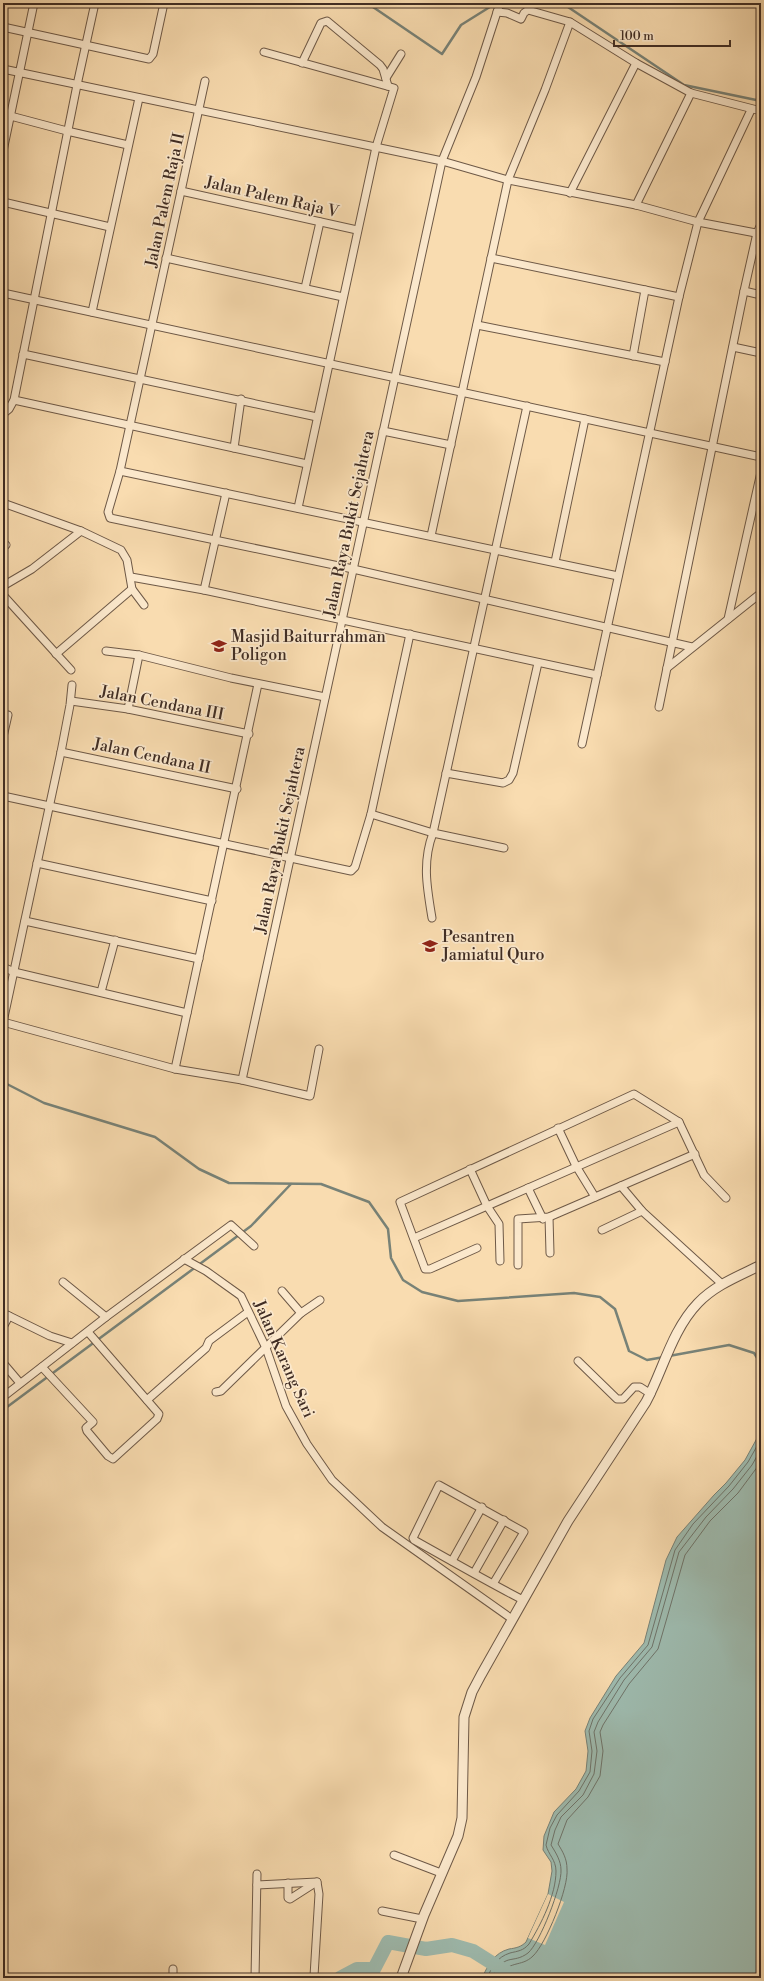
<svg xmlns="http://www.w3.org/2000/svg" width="764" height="1981" font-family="'Libre Bodoni',serif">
<rect width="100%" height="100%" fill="#f9dcb0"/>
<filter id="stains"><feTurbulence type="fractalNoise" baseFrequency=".005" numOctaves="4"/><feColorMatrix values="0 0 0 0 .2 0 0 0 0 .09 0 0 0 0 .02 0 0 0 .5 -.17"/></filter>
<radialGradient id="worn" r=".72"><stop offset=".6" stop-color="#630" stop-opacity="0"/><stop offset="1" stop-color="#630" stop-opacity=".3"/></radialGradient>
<!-- water -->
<path fill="#9ebbaf" stroke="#788277" d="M761 1431V1978H482C488 1965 494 1953 509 1949 516 1948 521 1947 526 1942L548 1894 552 1871 551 1862 543 1850 544 1836 554 1812 576 1789 586 1771 588 1751 585 1731 590 1718 616 1676 644 1643 666 1560 677 1537 714 1495 726 1483 745 1460Z"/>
<!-- pier -->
<path fill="#f9dcb0" d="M548 1894 564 1902 545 1945 528 1938Z"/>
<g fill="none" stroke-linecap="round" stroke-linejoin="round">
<!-- shore -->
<g stroke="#6f746a" stroke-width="1">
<path d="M487 1978C492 1967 497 1957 510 1953 518 1951 523 1951 529 1944 541 1924 556 1895 556 1871 556 1860 548 1854 546 1845L550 1828 557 1815 579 1791 590 1772 592 1751 589 1731 593 1719 620 1678 648 1645 675 1550 693 1524 729 1486 748 1462 761 1439"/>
<path d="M492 1978C505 1951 512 1965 528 1953 540 1943 562 1886 561 1870 561 1861 556 1853 551 1845L555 1830 561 1817 583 1795 594 1774 597 1751 594 1732 598 1722 624 1680 652 1647 679 1552 706 1517 733 1489 752 1465 761 1449"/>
<path d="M499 1978C508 1959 521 1968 533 1956 546 1944 569 1887 567 1869 567 1859 563 1852 558 1844L567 1820 588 1797 600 1776 603 1751 600 1732 603 1725 629 1684 658 1649 685 1555 710 1521 738 1493 761 1462"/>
</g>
<!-- stream -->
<g stroke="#788277" stroke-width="2.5">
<path d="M562 3 684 85 761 101"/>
<path d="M370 5 442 54 461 25 493 5V3"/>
<path d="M3 1082 44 1103 155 1137 199 1169 229 1183 321 1184 369 1202 388 1229 391 1258 403 1280 422 1292 458 1301 574 1293 600 1297 615 1309 629 1351 647 1360 664 1357"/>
<path d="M669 1356 729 1345 754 1353 761 1364"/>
<path d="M3 1410 251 1226 291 1184"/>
</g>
<!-- river -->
<path stroke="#9ebbaf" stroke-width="14" d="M340 1978 357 1969H374L388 1942 426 1949 452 1945 473 1951 516 1978"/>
<!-- minor casing -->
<g stroke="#6e5947" stroke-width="9">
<g id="minor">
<path d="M497 12 507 13 521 19 524 13 528 10 570 22 636 63 691 93 761 111"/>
<path d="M3 27 149 59 153 54 164 3"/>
<path d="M264 52 394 88 376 147 298 508"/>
<path d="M302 63 321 23 327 21 380 65 383 69 388 86"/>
<path d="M3 69 442 161 508 180 636 205 698 222 761 234"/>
<path d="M386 78 401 54"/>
<path d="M205 81 120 471 108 512 110 518 353 569 692 647"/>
<path d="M3 114 67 131 128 145"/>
<path d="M3 151 34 3"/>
<path d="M181 191 357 230"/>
<path d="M570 193 636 63"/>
<path d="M3 202 110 227"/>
<path d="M636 205 691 93"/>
<path d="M166 258 343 297"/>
<path d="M491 258 679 297"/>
<path d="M305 288 320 222"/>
<path d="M744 291 761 295"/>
<path d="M3 293 761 457"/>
<path d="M92 312 139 98"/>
<path d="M477 325 665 362"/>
<path d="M733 347 761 353"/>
<path d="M23 354 317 417"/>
<path d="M633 356 645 290"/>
<path d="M14 400 307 464"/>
<path d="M3 414 9 409 14 400 77 85 95 3"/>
<path d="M383 431 451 445"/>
<path d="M234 448 241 399"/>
<path d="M120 471 618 576"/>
<path d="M3 503 81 531 121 550 127 560 132 589 144 605"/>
<path d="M431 536 508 180 545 90 570 22"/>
<path d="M3 543 6 545"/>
<path d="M555 562 585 419"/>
<path d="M131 577 204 590 597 675"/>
<path d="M3 586 32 569 81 531"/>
<path d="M204 590 226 493"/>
<path d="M3 595 71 670"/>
<path d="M728 619 761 472"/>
<path d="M106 651 139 655 231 678 325 697"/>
<path d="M56 654 132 589"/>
<path d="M667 668 761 593"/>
<path d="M71 701 128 709 249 734"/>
<path d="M659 707 744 291 757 233 761 224"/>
<path d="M128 709 139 655"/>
<path d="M3 737 8 715"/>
<path d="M582 744 679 297 698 222 751 110"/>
<path d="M61 752 237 789"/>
<path d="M446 773 503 783 509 780 513 773 538 663"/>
<path d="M3 796 351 871 355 867 371 814 410 634"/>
<path d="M371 814 433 833 504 848"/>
<path d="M37 863 212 901"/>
<path d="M432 918C427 888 422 862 433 833L527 406"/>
<path d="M25 921 199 959"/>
<path d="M3 967 14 972 187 1013"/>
<path d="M101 992 115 940"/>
<path d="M3 1022 175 1069 242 1080 310 1096 319 1049"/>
<path d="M3 1022 61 752 70 705 72 685"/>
<path d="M175 1069 258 684"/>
<path d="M242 1080 442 161 476 77 500 3"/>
<path d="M558 1128 576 1166 595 1197"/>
<path d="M470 1169 487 1206 499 1224 500 1261"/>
<path d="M621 1186 642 1211 722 1284"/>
<path d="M528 1188 543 1219"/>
<path d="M549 1217 550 1253"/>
<path d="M602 1230 642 1211"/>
<path d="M414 1238 679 1122"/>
<path d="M477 1248 430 1269H425L400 1202 634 1094 679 1122 704 1175 726 1198"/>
<path d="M184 1259 206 1271 241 1296 266 1348 286 1406 307 1444 332 1480 382 1527 512 1619"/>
<path d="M518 1265V1219L549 1217 695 1154"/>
<path d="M63 1282 106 1317"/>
<path d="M282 1291 301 1313"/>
<path d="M3 1313 50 1336 72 1343"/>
<path d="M3 1327 9 1316"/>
<path d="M578 1361 617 1399H623L634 1387H640L651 1394"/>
<path d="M3 1363 20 1383"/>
<path d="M42 1367 93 1422 86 1428 87 1431 108 1456 113 1459 157 1419 159 1414 88 1332"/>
<path d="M216 1392 221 1391 301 1313 320 1300"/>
<path d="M3 1397 106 1317 231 1225 254 1246"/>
<path d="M147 1400 206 1348 209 1341 248 1312"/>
<path d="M452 1561 482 1507"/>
<path d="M474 1573 504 1520"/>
<path d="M493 1584 524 1532 439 1485 413 1538 414 1540C450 1560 486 1581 523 1600"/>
<path d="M394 1855 441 1873"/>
<path d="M288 1883V1898L290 1899 315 1883"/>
<path d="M257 1885 317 1882"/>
<path d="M382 1911 422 1919"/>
<path d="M314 1976 319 1894 317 1882"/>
<path d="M173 1978V1969"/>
<path d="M255 1978 257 1874"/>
</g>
</g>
<!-- tertiary casing -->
<g stroke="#6e5947" stroke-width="11">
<path id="tertiary" d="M401 1978 424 1915 458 1836 462 1818 464 1717 472 1692 481 1675 568 1521 646 1402C663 1370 672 1330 698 1303 715 1285 739 1276 761 1265"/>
</g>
<!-- minor -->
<use href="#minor" stroke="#fbe8cc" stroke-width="7"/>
<!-- tertiary -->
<use href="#tertiary" stroke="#fbe8cc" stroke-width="9"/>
</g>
<!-- icons -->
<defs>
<g id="school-bare" transform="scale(1.2)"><path d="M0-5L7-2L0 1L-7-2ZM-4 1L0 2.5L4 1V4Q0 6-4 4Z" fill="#8f2418" stroke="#fbe8cc" stroke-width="2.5" paint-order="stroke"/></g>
</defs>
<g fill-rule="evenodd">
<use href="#school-bare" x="219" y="646"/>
<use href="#school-bare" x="430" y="946"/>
</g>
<g text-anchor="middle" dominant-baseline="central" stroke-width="3.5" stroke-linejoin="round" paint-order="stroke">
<!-- street labels -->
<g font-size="16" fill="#402d24" stroke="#fbe8cc">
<text transform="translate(272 197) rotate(13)">Jalan Palem Raja V</text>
<text transform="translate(165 200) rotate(-78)">Jalan Palem Raja II</text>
<text transform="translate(349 524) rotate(-78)">Jalan Raya Bukit Sejahtera</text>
<text transform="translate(162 703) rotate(11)">Jalan Cendana III</text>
<text transform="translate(152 756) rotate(12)">Jalan Cendana II</text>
<text transform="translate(280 840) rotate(-78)">Jalan Raya Bukit Sejahtera</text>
<text transform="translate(284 1359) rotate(66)">Jalan Karang Sari</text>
</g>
<!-- poi labels -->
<g font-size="16" fill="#402d24" stroke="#fbe8cc" text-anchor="start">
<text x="231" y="637">Masjid Baiturrahman<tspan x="231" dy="18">Poligon</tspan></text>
<text x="442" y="937">Pesantren<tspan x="442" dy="18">Jamiatul Quro</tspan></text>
</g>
</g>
<!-- margin -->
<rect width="764" height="1981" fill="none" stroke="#f9dcb0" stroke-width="16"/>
<rect x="4" y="4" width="756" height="1973" fill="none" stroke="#402d24" stroke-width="2"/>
<rect x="8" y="8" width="748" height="1965" fill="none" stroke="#402d24"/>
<!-- scale -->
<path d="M614 40v6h116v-6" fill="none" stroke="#402d24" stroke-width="2"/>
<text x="620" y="40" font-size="12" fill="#402d24" stroke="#fbe8cc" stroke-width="3" paint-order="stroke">100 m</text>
<rect width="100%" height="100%" filter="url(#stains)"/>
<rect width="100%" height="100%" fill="url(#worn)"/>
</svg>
